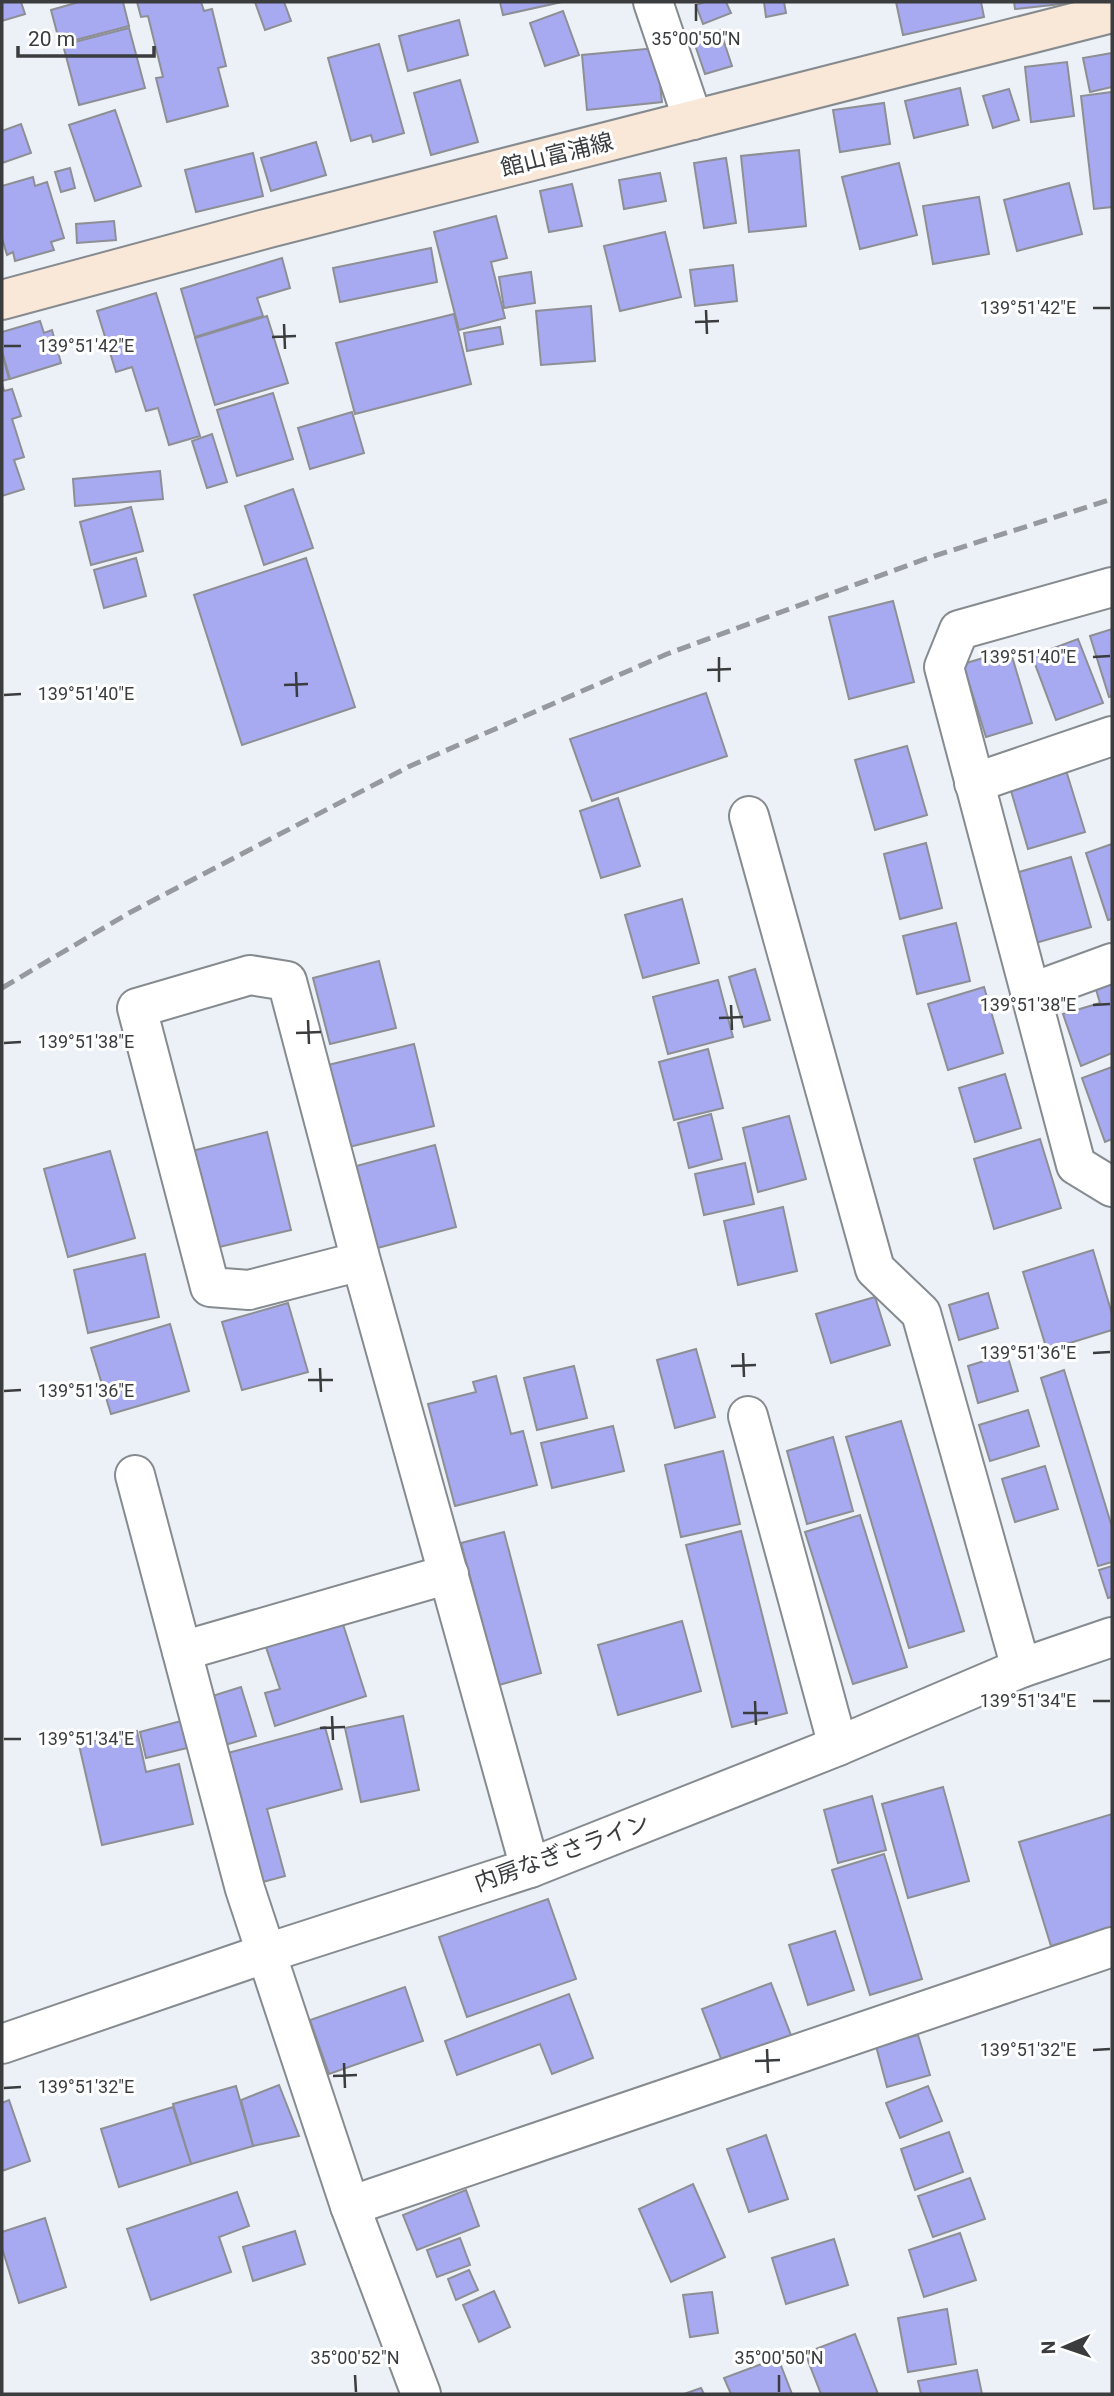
<svg xmlns="http://www.w3.org/2000/svg" width="1114" height="2396" font-family="Roboto,'Noto Sans JP',sans-serif">
<rect width="100%" height="100%" fill="#ebf1f6"/>
<!-- building -->
<g fill="#a7aaf0" stroke="#8e8f95" stroke-width="2">
<path d="M2 2H21L25 14 2 21Z"/>
<path d="M123 2 129 26 60 44 51 10 79 2Z"/>
<path d="M137 2H201L204 11 212 9 226 66 218 68 228 106 167 122 156 78 163 77 148 16 141 17Z"/>
<path d="M255 2H284L291 21 265 30Z"/>
<path d="M500 2H562L503 15Z"/>
<path d="M705 2H726L731 13 703 24 696 5Z"/>
<path d="M764 2H784L786 13 766 17Z"/>
<path d="M896 2H981L984 17 903 35Z"/>
<path d="M1014 2H1070V3L1015 9Z"/>
<path d="M563 11 579 55 545 66 530 23Z"/>
<path d="M459 20 468 55 408 71 399 36Z"/>
<path d="M129 28 145 88 79 105 63 45Z"/>
<path d="M720 30 732 66 705 74 693 39Z"/>
<path d="M379 44 404 133 373 142 371 135 351 141 328 58Z"/>
<path d="M656 48 662 102 587 110 582 55Z"/>
<path d="M1112 53V87L1090 92 1083 58Z"/>
<path d="M1067 62 1074 116 1031 122 1025 67Z"/>
<path d="M460 80 478 142 431 155 414 93Z"/>
<path d="M960 88 968 125 914 138 905 101Z"/>
<path d="M1009 89 1019 120 993 128 983 96Z"/>
<path d="M1112 92V207L1094 209 1081 96Z"/>
<path d="M884 103 890 144 840 152 833 110Z"/>
<path d="M115 110 141 186 95 201 69 125Z"/>
<path d="M21 124 31 153 2 163V131Z"/>
<path d="M316 142 326 175 271 191 261 158Z"/>
<path d="M799 150 806 226 749 232 741 156Z"/>
<path d="M253 153 263 196 196 212 185 170Z"/>
<path d="M726 158 736 223 704 228 694 163Z"/>
<path d="M899 163 917 235 860 249 842 177Z"/>
<path d="M70 168 75 188 61 192 55 172Z"/>
<path d="M660 173 666 201 624 209 619 180Z"/>
<path d="M33 177 35 186 47 182 64 238 51 242 54 250 15 261 13 252 7 255 2 238V186Z"/>
<path d="M1069 183 1082 234 1017 251 1004 200Z"/>
<path d="M572 184 582 226 549 232 540 191Z"/>
<path d="M979 197 989 254 933 264 923 206Z"/>
<path d="M496 216 507 258 491 262 505 318 459 330 434 232Z"/>
<path d="M114 221 116 240 77 243 76 224Z"/>
<path d="M665 232 681 297 620 311 604 246Z"/>
<path d="M431 248 437 282 340 302 333 268Z"/>
<path d="M282 258 290 288 257 298 263 316 195 337 181 289Z"/>
<path d="M733 265 737 301 695 306 690 270Z"/>
<path d="M531 272 535 303 504 308 499 277Z"/>
<path d="M156 293 200 436 169 445 158 408 146 411 132 367 116 372 97 311Z"/>
<path d="M591 306 595 361 541 365 536 311Z"/>
<path d="M454 314 471 384 355 414 336 343Z"/>
<path d="M267 316 288 383 215 405 195 338Z"/>
<path d="M40 321 44 333 52 330 61 363 10 379 2 351V332Z"/>
<path d="M500 327 503 344 467 351 464 333Z"/>
<path d="M2 354 9 379 2 381Z"/>
<path d="M2 383 4 391 12 389 21 416 12 419 24 457 14 460 24 489 2 496Z"/>
<path d="M273 393 293 459 237 476 217 410Z"/>
<path d="M352 412 364 453 310 469 298 428Z"/>
<path d="M212 434 227 482 207 488 192 441Z"/>
<path d="M160 471 163 499 75 506 73 479Z"/>
<path d="M293 489 313 548 264 565 245 506Z"/>
<path d="M131 507 143 551 91 565 80 522Z"/>
<path d="M136 558 146 596 104 608 94 570Z"/>
<path d="M306 558 355 707 242 745 194 595Z"/>
<path d="M893 601 914 682 849 699 829 617Z"/>
<path d="M1112 629V696L1109 697 1090 636Z"/>
<path d="M1078 639 1103 703 1056 720 1032 656Z"/>
<path d="M1010 650 1032 723 986 737 963 664Z"/>
<path d="M706 693 727 756 592 801 570 739Z"/>
<path d="M907 746 927 815 875 830 855 760Z"/>
<path d="M1065 767 1085 832 1028 849 1009 784Z"/>
<path d="M618 798 640 866 601 878 580 811Z"/>
<path d="M926 843 942 908 900 919 884 854Z"/>
<path d="M1112 844V919L1108 920 1086 853Z"/>
<path d="M1071 857 1091 927 1032 944 1012 874Z"/>
<path d="M682 899 699 963 643 978 625 915Z"/>
<path d="M956 923 970 981 917 994 903 936Z"/>
<path d="M379 961 396 1028 330 1044 313 978Z"/>
<path d="M755 969 770 1020 744 1027 729 977Z"/>
<path d="M1112 972V1053L1081 1066 1063 1014 1100 1003 1093 979Z"/>
<path d="M718 980 733 1037 668 1054 653 997Z"/>
<path d="M984 987 1003 1053 948 1070 928 1004Z"/>
<path d="M414 1044 434 1126 345 1148 324 1066Z"/>
<path d="M708 1049 723 1108 674 1120 659 1062Z"/>
<path d="M1112 1067V1139L1105 1142 1082 1078Z"/>
<path d="M1005 1074 1021 1128 975 1142 959 1088Z"/>
<path d="M711 1114 722 1159 689 1168 678 1123Z"/>
<path d="M789 1116 806 1179 758 1192 743 1128Z"/>
<path d="M267 1132 291 1230 215 1248 192 1151Z"/>
<path d="M1040 1139 1061 1208 994 1229 974 1159Z"/>
<path d="M435 1145 456 1227 370 1250 349 1168Z"/>
<path d="M110 1151 135 1238 68 1257 44 1169Z"/>
<path d="M745 1163 754 1204 704 1215 695 1174Z"/>
<path d="M783 1207 797 1271 738 1285 724 1221Z"/>
<path d="M1093 1250 1112 1314V1330L1047 1350 1023 1272Z"/>
<path d="M145 1254 159 1317 88 1333 74 1270Z"/>
<path d="M988 1293 998 1328 959 1340 949 1305Z"/>
<path d="M875 1297 890 1345 831 1363 816 1314Z"/>
<path d="M288 1303 308 1372 242 1390 222 1322Z"/>
<path d="M170 1324 189 1391 111 1414 91 1348Z"/>
<path d="M696 1349 715 1417 675 1428 657 1360Z"/>
<path d="M1007 1354 1018 1391 978 1403 968 1366Z"/>
<path d="M574 1366 587 1418 537 1430 524 1378Z"/>
<path d="M1064 1370 1112 1527V1562L1098 1566 1041 1378Z"/>
<path d="M496 1376 511 1434 523 1431 537 1485 455 1506 428 1404 476 1392 473 1382Z"/>
<path d="M1028 1410 1039 1446 990 1461 979 1425Z"/>
<path d="M901 1421 964 1631 909 1648 846 1437Z"/>
<path d="M613 1426 624 1471 552 1488 541 1443Z"/>
<path d="M833 1437 853 1511 807 1524 787 1451Z"/>
<path d="M723 1451 740 1524 681 1537 665 1465Z"/>
<path d="M1045 1466 1058 1509 1015 1522 1002 1479Z"/>
<path d="M860 1515 907 1667 853 1684 805 1532Z"/>
<path d="M741 1531 787 1713 732 1727 686 1545Z"/>
<path d="M504 1532 541 1673 499 1685 461 1543Z"/>
<path d="M1112 1566V1597L1108 1598 1099 1570Z"/>
<path d="M340 1615 366 1696 275 1726 265 1693 280 1689 264 1641Z"/>
<path d="M682 1621 701 1691 618 1715 598 1645Z"/>
<path d="M241 1687 256 1736 218 1747 203 1699Z"/>
<path d="M403 1716 419 1790 361 1802 345 1728Z"/>
<path d="M181 1721 187 1748 146 1758 140 1732Z"/>
<path d="M325 1727 342 1789 267 1809 285 1876 259 1883 224 1754Z"/>
<path d="M137 1731 146 1772 179 1764 193 1824 102 1845 79 1745Z"/>
<path d="M943 1787 969 1881 908 1898 882 1804Z"/>
<path d="M872 1796 886 1850 838 1863 824 1810Z"/>
<path d="M1112 1814V1927L1051 1946 1019 1842Z"/>
<path d="M884 1854 922 1979 870 1995 832 1870Z"/>
<path d="M548 1899 576 1979 467 2017 439 1937Z"/>
<path d="M835 1931 854 1990 808 2005 789 1945Z"/>
<path d="M771 1983 792 2038 723 2064 702 2009Z"/>
<path d="M405 1987 423 2041 329 2074 310 2020Z"/>
<path d="M569 1994 593 2058 552 2074 540 2044 457 2075 445 2041Z"/>
<path d="M918 2035 930 2075 887 2087 876 2046Z"/>
<path d="M279 2085 299 2136 253 2146 241 2100Z"/>
<path d="M236 2086 253 2146 191 2164 173 2104Z"/>
<path d="M928 2086 942 2121 900 2138 886 2103Z"/>
<path d="M9 2100 30 2161 2 2171V2103Z"/>
<path d="M173 2107 191 2164 119 2187 101 2129Z"/>
<path d="M949 2132 963 2172 915 2190 901 2149Z"/>
<path d="M766 2135 788 2199 749 2212 727 2149Z"/>
<path d="M970 2178 985 2219 933 2237 918 2196Z"/>
<path d="M693 2184 725 2257 671 2282 639 2209Z"/>
<path d="M466 2190 479 2226 417 2250 403 2215Z"/>
<path d="M237 2192 249 2226 219 2237 231 2272 151 2300 127 2229Z"/>
<path d="M45 2218 66 2287 19 2303 2 2248V2232Z"/>
<path d="M295 2231 305 2264 253 2281 243 2247Z"/>
<path d="M960 2233 976 2280 924 2297 909 2250Z"/>
<path d="M460 2238 470 2265 437 2277 427 2250Z"/>
<path d="M834 2239 848 2285 786 2304 772 2258Z"/>
<path d="M469 2270 478 2290 456 2300 448 2279Z"/>
<path d="M494 2291 510 2327 479 2342 463 2305Z"/>
<path d="M712 2292 718 2333 690 2337 683 2295Z"/>
<path d="M947 2309 956 2364 908 2372 898 2318Z"/>
<path d="M855 2334 878 2394H821L805 2353Z"/>
<path d="M778 2358 792 2394H731L724 2378Z"/>
<path d="M977 2370 982 2394H921L918 2381Z"/>
<path d="M701 2388 704 2394H684Z"/>
</g>
<g fill="none" stroke-linecap="round" stroke-linejoin="round">
<!-- minor casing -->
<g stroke="#868b90" stroke-width="42">
<g id="minor">
<path d="M653 2 693 120"/>
<path d="M1112 587 959 630 944 667 1076 1165 1112 1187"/>
<path d="M974 783 1112 736"/>
<path d="M749 816 875 1269 921 1313 1021 1668"/>
<path d="M1030 993 1112 963"/>
<path d="M361 1261 249 1290 210 1287 137 1008 250 975 287 981 361 1261 530 1868"/>
<path d="M748 1416 838 1746"/>
<path d="M135 1475 245 1889 350 2206 421 2394"/>
<path d="M182 1651 449 1574"/>
<path d="M350 2206 1112 1947"/>
</g>
</g>
<!-- tertiary casing -->
<g stroke="#868b90" stroke-width="42">
<path id="tertiary" d="M2 2044 267 1953 530 1868 838 1746 1021 1668 1112 1637"/>
</g>
<!-- secondary casing -->
<g stroke="#868b90" stroke-width="42">
<path id="secondary" d="M2 300 269 228 1112 13"/>
</g>
<!-- minor -->
<use href="#minor" stroke="#fff" stroke-width="38"/>
<!-- tertiary -->
<use href="#tertiary" stroke="#fff" stroke-width="38"/>
<!-- secondary -->
<use href="#secondary" stroke="#f9e7d8" stroke-width="38"/>
<!-- rail -->
<path stroke="#969a9e" stroke-width="5" stroke-dasharray="14 7" stroke-linecap="butt" d="M2 988 129 913 408 767 667 654 925 559 1112 499"/>
</g>
<!-- ticks -->
<path fill="none" stroke="#3a3c3e" stroke-width="2.5" d="M696 4V21M1093 308H1110M706 310 707 334M695 322 719 321M284 324 285 349M272 337 296 336M4 346H21M719 657V682M1093 657 1110 656M707 670 731 669M296 672 297 697M284 685 308 684M4 695 21 694M731 1005 732 1030M1093 1005 1110 1004M719 1018 743 1017M308 1020 309 1044M296 1033 321 1032M4 1043 21 1042M743 1353 744 1377M1093 1353 1110 1352M731 1366 756 1365M320 1368 321 1392M308 1380H333M4 1391 21 1390M755 1701 756 1725M1093 1701H1110M743 1713H768M332 1716 333 1740M320 1728 345 1727M4 1739H21M767 2049 768 2073M1093 2050 1110 2049M755 2061 780 2060M344 2063 345 2088M333 2076 357 2075M4 2088 21 2087M355 2375 356 2392M779 2375V2392"/>
<g text-anchor="middle" dominant-baseline="central" stroke-width="6" stroke-linejoin="round" paint-order="stroke">
<!-- street labels -->
<g font-size="23" fill="#3a3c3e" stroke="#fff">
<text transform="translate(557 155) rotate(-14)">館山富浦線</text>
<text transform="translate(562 1853) rotate(-20)">内房なぎさライン</text>
</g>
</g>
<g font-size="18" text-anchor="middle" fill="#3a3c3e" stroke="#fff" stroke-width="6" stroke-linejoin="round" paint-order="stroke">
<text x="696" y="45">35°00'50"N</text>
<text x="1028" y="314">139°51'42"E</text>
<text x="86" y="352">139°51'42"E</text>
<text x="1028" y="663">139°51'40"E</text>
<text x="86" y="700">139°51'40"E</text>
<text x="1028" y="1011">139°51'38"E</text>
<text x="86" y="1048">139°51'38"E</text>
<text x="1028" y="1359">139°51'36"E</text>
<text x="86" y="1397">139°51'36"E</text>
<text x="1028" y="1707">139°51'34"E</text>
<text x="86" y="1745">139°51'34"E</text>
<text x="1028" y="2056">139°51'32"E</text>
<text x="86" y="2093">139°51'32"E</text>
<text x="355" y="2364">35°00'52"N</text>
<text x="779" y="2364">35°00'50"N</text>
</g>
<!-- border -->
<rect width="1114" height="2396" fill="none" stroke="#3a3c3e" stroke-width="7"/>
<!-- north arrow -->
<g transform="translate(1065 2347) rotate(268)" stroke="#ffffff" stroke-width="5" paint-order="stroke">
<path d="M0-5L12 26L0 18L-12 26Z" fill="#3a3c3e"/>
<text y="-10" font-size="19" font-weight="bold" text-anchor="middle" fill="#3a3c3e">N</text>
</g>
<!-- scale -->
<path d="M18 46v10h136v-10" fill="none" stroke="#3a3c3e" stroke-width="3.5"/>
<text x="28" y="46" font-size="21" fill="#3a3c3e" stroke="#ffffff" stroke-width="5" paint-order="stroke">20 m</text>
</svg>
